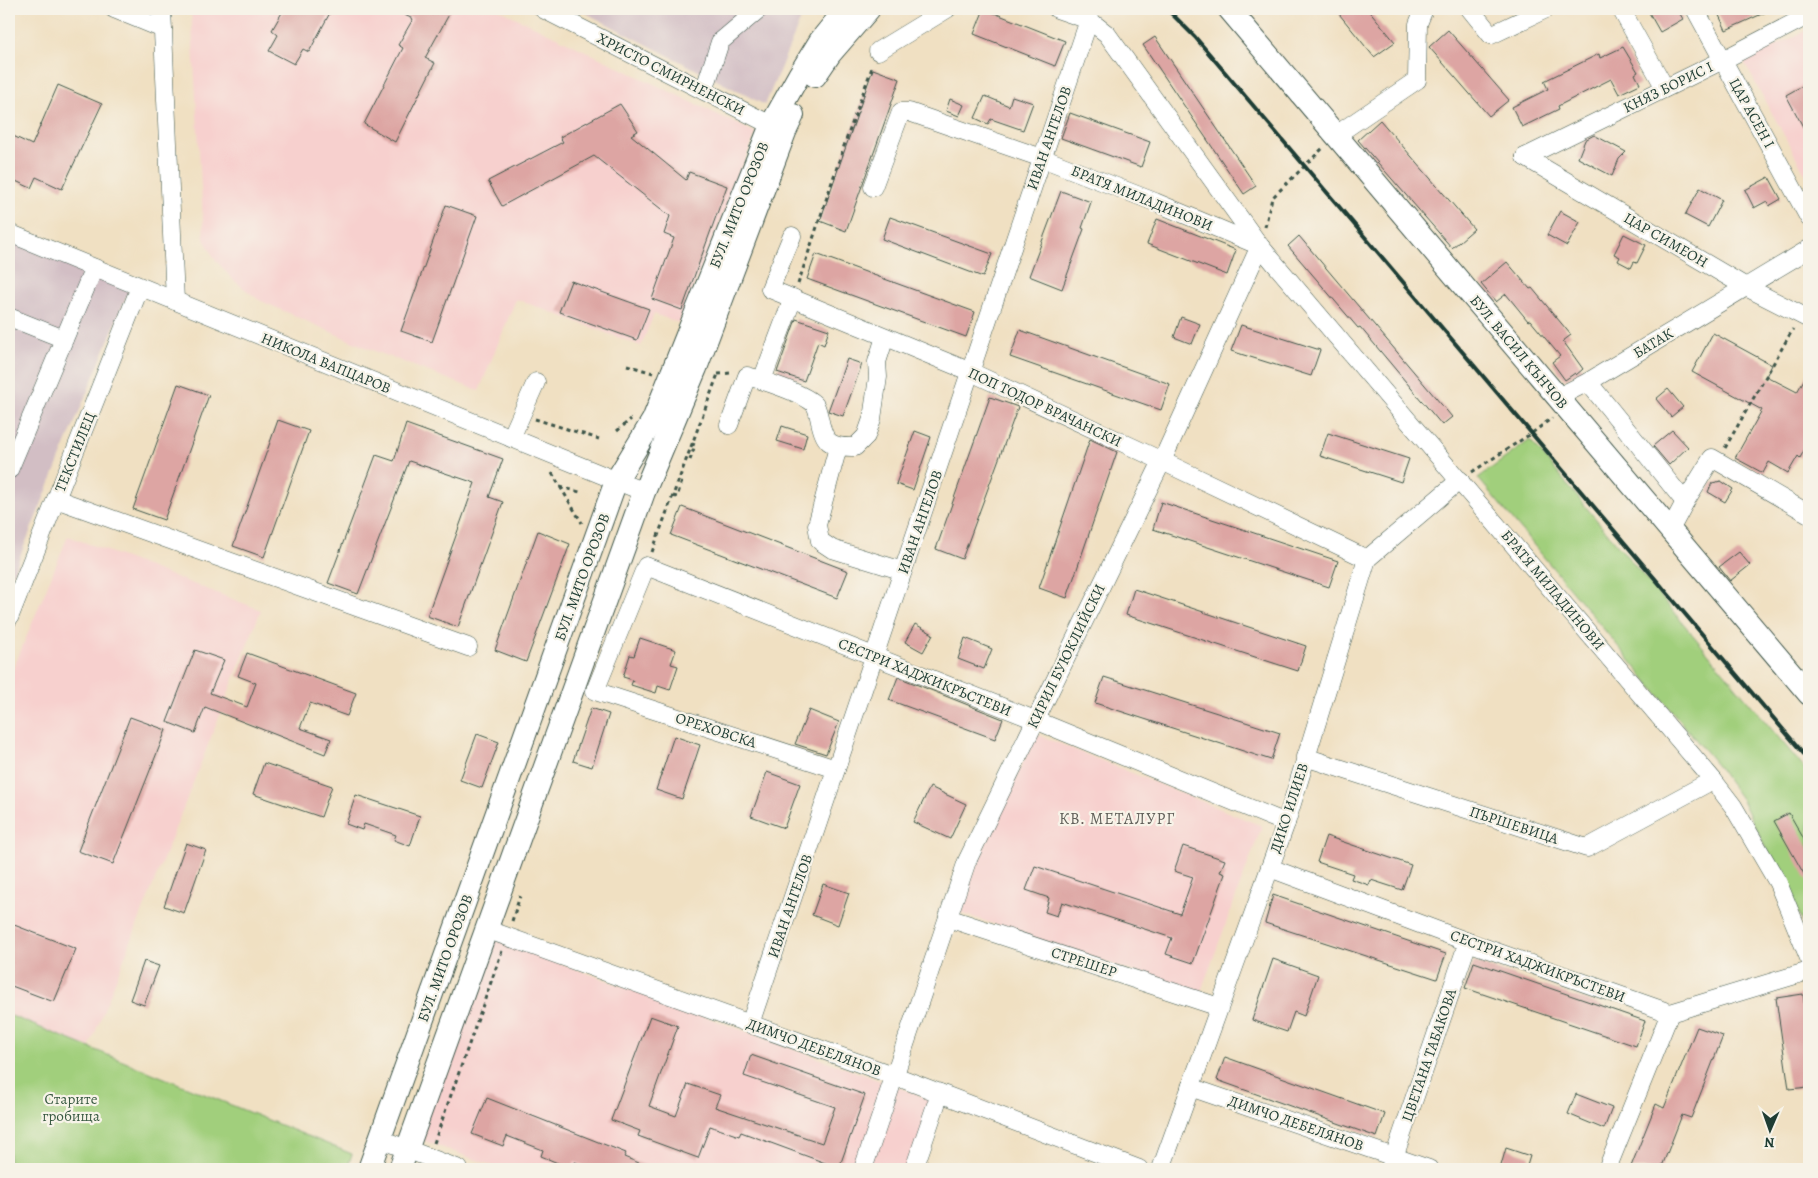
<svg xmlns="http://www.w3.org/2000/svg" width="1818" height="1178" font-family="Alegreya,serif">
<rect width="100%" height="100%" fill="#f7f3e8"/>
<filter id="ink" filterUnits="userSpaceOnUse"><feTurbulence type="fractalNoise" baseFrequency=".02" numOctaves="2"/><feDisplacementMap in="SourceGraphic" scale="10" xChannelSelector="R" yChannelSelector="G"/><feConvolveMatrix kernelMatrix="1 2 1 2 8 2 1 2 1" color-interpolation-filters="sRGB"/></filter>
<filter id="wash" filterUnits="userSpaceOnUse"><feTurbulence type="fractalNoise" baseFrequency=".0096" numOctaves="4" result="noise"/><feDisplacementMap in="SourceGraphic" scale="20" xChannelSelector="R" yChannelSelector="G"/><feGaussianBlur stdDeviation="1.12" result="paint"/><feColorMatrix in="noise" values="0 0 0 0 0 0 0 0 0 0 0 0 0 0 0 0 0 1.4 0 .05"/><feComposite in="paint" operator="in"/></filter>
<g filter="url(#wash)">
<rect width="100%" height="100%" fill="#f0e0c2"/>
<!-- built -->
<g fill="#f7d0ce">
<path d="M191 9H498L756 133 679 323 654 314 641 346 516 299 479 391 367 348 259 300 232 279 214 258 204 239Z"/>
<path d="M1809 29V181L1744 62Z"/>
<path d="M68 536 261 610 89 1048 9 1015V679Z"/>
<path d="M1036 734 1262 826 1200 994 958 912 979 858Z"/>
<path d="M491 938 938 1102 914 1169H501L419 1139Z"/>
</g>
<!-- industrial -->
<g fill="#d2bec4">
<path d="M578 9H805L765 105Z"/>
<path d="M9 233 131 285 9 583Z"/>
</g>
<!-- green -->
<g fill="#a1cf7c" stroke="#608658">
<path d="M1530 440 1809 774V936L1742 800 1716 764 1478 478Z"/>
<path d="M9 1015 352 1154 347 1169H9Z"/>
</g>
<g id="blocks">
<!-- building -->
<g fill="#dda5a3">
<path d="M284 9H332L309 52 303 49 294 64 269 51 278 35 272 30Z"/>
<path d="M392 9H452L425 58 435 63 395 142 364 124 403 48 398 45 413 19Z"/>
<path d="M984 9 1065 41 1055 66 974 34Z"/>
<path d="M1335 9H1368L1395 42 1374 57Z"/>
<path d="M1647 9H1677L1683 19 1660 32Z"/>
<path d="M1716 9H1773L1726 30Z"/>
<path d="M1448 30 1509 100 1489 116 1429 47Z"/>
<path d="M1155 37 1256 186 1244 194 1143 45Z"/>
<path d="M1623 47 1638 72 1635 74 1640 84 1619 94 1611 79 1558 106 1559 109 1522 127 1512 107 1548 89 1544 81 1599 54 1600 58Z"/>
<path d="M873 69 900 79 846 231 820 221Z"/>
<path d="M1809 82V138L1786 95Z"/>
<path d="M58 85 102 104 62 189 36 177 31 188 9 178V134L32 145Z"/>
<path d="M985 96 1009 106 1012 96 1033 103 1023 130 991 119 988 124 975 118Z"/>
<path d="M950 99 964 105 959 116 946 111Z"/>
<path d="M620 104 638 131 631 135 686 180 689 172 727 186 682 310 652 299 674 238 664 234 670 216 594 156 502 206 488 181 563 142 560 137Z"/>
<path d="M1070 113 1150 142 1141 167 1061 138Z"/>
<path d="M1380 120 1474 229 1452 248 1358 140Z"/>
<path d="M1594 135 1626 152 1619 159 1612 176 1578 158 1585 140Z"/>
<path d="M1769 177 1781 199 1769 206 1767 201 1754 208 1745 190Z"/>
<path d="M1700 188 1722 200 1708 227 1685 215Z"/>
<path d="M1061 191 1091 202 1082 228 1084 229 1062 289 1029 276Z"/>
<path d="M446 205 477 216 432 342 401 331Z"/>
<path d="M1560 211 1580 222 1567 246 1547 235Z"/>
<path d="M890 217 992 254 983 277 882 239Z"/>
<path d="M1157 219 1236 250 1227 275 1147 244Z"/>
<path d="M1624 234 1646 245 1637 263 1634 262 1631 268 1618 261 1620 257 1614 254Z"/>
<path d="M1299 236 1452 417 1442 425 1360 327 1358 328 1288 246Z"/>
<path d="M816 254 975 312 966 337 807 279Z"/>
<path d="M1507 262 1530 289 1532 288 1571 335 1563 341 1583 369 1576 375 1575 373 1565 380 1552 362 1560 356 1530 320 1528 321 1506 294 1496 302 1481 284Z"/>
<path d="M571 281 649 309 637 340 559 312Z"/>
<path d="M1181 317 1200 324 1192 344 1174 337Z"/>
<path d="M796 319 829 330 824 345 818 342 804 381 777 372Z"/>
<path d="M1241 325 1320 350 1311 376 1231 351Z"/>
<path d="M1020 330 1170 384 1161 410 1010 357Z"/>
<path d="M1713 333 1772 365 1766 376 1797 392 1809 371V441L1800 458 1798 456 1788 473 1769 462 1763 473 1735 458 1762 410 1692 372Z"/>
<path d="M847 359 862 364 843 416 828 411Z"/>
<path d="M178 384 209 395 164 520 133 509Z"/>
<path d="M1668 389 1683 407 1671 417 1656 399Z"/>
<path d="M990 397 1018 407 962 559 936 549Z"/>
<path d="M278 420 309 431 264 557 233 546Z"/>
<path d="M406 424 503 459 489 497 503 502 458 627 427 616 475 483 409 461 358 594 328 583 376 455 394 461Z"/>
<path d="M782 426 807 434 803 449 777 441Z"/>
<path d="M1672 430 1688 447 1669 465 1653 446Z"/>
<path d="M915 431 931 437 913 490 896 484Z"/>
<path d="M1328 433 1409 459 1401 482 1320 456Z"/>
<path d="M1090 439 1117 452 1067 598 1039 588Z"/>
<path d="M1721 481 1733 489 1725 502 1708 492 1712 483Z"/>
<path d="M1161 502 1338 561 1329 587 1153 529Z"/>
<path d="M682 507 848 571 837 598 671 535Z"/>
<path d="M538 531 570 544 526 662 495 650Z"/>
<path d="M1739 552 1750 565 1730 581 1719 567Z"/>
<path d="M1134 589 1306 646 1298 671 1126 615Z"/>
<path d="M915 624 933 634 923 652 905 642Z"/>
<path d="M640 638 676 650 671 664 678 666 670 690 658 686 656 693 631 685 633 680 623 677 630 655 634 656Z"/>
<path d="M965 638 992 649 984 669 958 659Z"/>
<path d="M195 650 224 660 210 693 247 707 256 683 238 676 247 653 356 693 347 716 310 703 300 728 331 739 325 754 205 707 195 733 167 722Z"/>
<path d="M898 677 1003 719 995 739 889 700Z"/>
<path d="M1104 677 1280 733 1271 760 1095 703Z"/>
<path d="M591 708 609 714 592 767 573 761Z"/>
<path d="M809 710 839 722 826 754 795 744Z"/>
<path d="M130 717 166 730 113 864 78 851Z"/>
<path d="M477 734 499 742 482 788 460 780Z"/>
<path d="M674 736 700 745 682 799 656 790Z"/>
<path d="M264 763 332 786 321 817 253 794Z"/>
<path d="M767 772 800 784 784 828 751 816Z"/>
<path d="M930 787 966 804 950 839 913 822Z"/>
<path d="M356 795 420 816 410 846 394 840 396 835 364 824 362 830 346 824Z"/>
<path d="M1789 813 1809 848V883L1774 821Z"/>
<path d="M1326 836 1411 865 1402 890 1371 880 1369 885 1351 879 1353 874 1317 862Z"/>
<path d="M186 843 206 850 184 913 164 906Z"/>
<path d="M1183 846 1225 860 1220 872 1225 874 1193 963 1166 954 1172 938 1062 902 1057 916 1045 912 1049 898 1026 890 1035 866 1180 914 1193 877 1174 871Z"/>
<path d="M823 884 849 893 838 925 812 915Z"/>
<path d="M1273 895 1446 954 1437 979 1265 923Z"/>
<path d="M9 923 76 949 54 1002 9 985Z"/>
<path d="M1273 959 1318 975 1304 1016 1294 1012 1287 1032 1252 1020Z"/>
<path d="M144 961 159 966 144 1005 130 1000Z"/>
<path d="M1474 962 1645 1021 1636 1046 1465 988Z"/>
<path d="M1803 994 1809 1038V1087L1789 1089 1776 998Z"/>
<path d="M650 1016 678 1026 649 1106 676 1116 688 1084 720 1095 715 1107 822 1143 835 1107 744 1076 751 1055 865 1095 839 1168 741 1132 739 1136 710 1126 698 1158 638 1136 640 1131 611 1120Z"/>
<path d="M1697 1027 1723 1036 1691 1118 1682 1115 1661 1169H1630L1656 1104 1664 1108Z"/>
<path d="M1225 1057 1385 1114 1377 1137 1217 1080Z"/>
<path d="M1576 1094 1612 1108 1604 1129 1568 1114Z"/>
<path d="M487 1098 626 1153 624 1157 654 1169H592L575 1162 572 1169 541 1156 543 1150 507 1136 503 1146 472 1134Z"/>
<path d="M1506 1148 1530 1156 1526 1169H1500Z"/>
</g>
</g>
</g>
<g filter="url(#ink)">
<use href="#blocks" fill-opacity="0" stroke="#3e5549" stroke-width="1"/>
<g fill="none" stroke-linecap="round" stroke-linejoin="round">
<!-- minor casing -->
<g stroke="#3e5549" stroke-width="19">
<g id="minor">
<path d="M114 9 163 29"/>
<path d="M162 9 175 301"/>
<path d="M543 9 771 125"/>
<path d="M1057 9 1089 20 1107 34 1260 246 1713 780 1733 806 1778 883 1809 958"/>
<path d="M1470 9 1491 35 1546 9"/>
<path d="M1621 9 1665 88"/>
<path d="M1695 9 1809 218"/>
<path d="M878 51 947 9"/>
<path d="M704 91 720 42 759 9"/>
<path d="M1336 135 1417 80 1418 24 1424 9"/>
<path d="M1525 157 1746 287 1809 319"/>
<path d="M1525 157 1723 60 1809 15"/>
<path d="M873 187 901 112H909L1042 158 1155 202 1260 246"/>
<path d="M9 233 644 492"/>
<path d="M792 236 770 289 971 372 1162 461 1367 559"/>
<path d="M9 317 64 339"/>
<path d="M762 380 793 298"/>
<path d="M1588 382 1685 502"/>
<path d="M1558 397 1588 382 1809 249"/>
<path d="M729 425 747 376C762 380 806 394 815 405 817 408 818 413 819 417 824 442 829 448 855 447L866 436 872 419 878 377 877 362 885 337"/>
<path d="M511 438 536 382"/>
<path d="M838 447 817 525 820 541 832 549 903 571"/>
<path d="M9 470 94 268"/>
<path d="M56 499 468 647"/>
<path d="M1670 530 1685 502 1712 458 1809 514"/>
<path d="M9 618 140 287"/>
<path d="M1305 757 1587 848 1713 780"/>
<path d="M836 769 595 691 646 566 1035 720 1286 823"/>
<path d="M1270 868 1468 942 1670 1013 1809 971"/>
<path d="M948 918 1219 1007"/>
<path d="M486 929 895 1076 1139 1169"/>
<path d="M750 1024 1089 20"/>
<path d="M1190 1087 1429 1169"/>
<path d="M380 1139 459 1169"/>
<path d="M863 1169 967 861 1162 461 1260 246"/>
<path d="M914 1169 940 1093"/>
<path d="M1161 1169 1286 823 1367 559 1460 480"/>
<path d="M1390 1169 1468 942"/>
<path d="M1607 1169 1670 1013"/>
</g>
</g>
<!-- major casing -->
<g stroke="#3e5549" stroke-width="24">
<g id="major">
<path d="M1229 9 1809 694"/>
<path d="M815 76 830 54 869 9"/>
<path d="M369 1169 616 481 653 420 771 125 799 75 820 41 846 9"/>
<path d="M400 1169 644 492 696 368 785 132 793 115"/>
</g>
</g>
<!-- path -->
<g stroke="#3e5549" stroke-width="3" stroke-dasharray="4 4" stroke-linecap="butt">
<path d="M1265 227 1272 198 1323 148"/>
<path d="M798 284 844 146 873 65"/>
<path d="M627 365 653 373"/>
<path d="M718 374 731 373"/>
<path d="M535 419 599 439"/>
<path d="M617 431 631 419"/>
<path d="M1725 448 1793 329"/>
<path d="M690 460 695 445 692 444"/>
<path d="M1472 472 1532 433 1552 418"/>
<path d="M552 473 582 523"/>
<path d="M560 487 580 492"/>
<path d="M673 496 677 497 683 478"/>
<path d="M652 552 718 374"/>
<path d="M512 921 520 896"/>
<path d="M434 1143 502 951"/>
</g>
<!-- minor -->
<use href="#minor" stroke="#fff" stroke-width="18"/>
<!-- major -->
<use href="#major" stroke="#fff" stroke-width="22"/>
<!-- rail -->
<path stroke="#1f3d34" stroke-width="4" d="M1167 9 1195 37 1809 760"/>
</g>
</g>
<g text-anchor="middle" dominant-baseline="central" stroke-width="4.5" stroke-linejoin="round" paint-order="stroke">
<!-- street labels -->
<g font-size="15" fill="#1f3d34" stroke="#f7f3e8">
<text transform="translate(671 74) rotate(27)">ХРИСТО СМИРНЕНСКИ</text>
<text transform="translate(1668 87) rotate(-26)">КНЯЗ БОРИС I</text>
<text transform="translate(1752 113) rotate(61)">ЦАР АСЕН I</text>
<text transform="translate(1049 138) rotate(-71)">ИВАН АНГЕЛОВ</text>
<text transform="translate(1142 198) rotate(22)">БРАТЯ МИЛАДИНОВИ</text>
<text transform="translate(739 205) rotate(-68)">БУЛ. МИТО ОРОЗОВ</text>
<text transform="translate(1666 240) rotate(30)">ЦАР СИМЕОН</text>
<text transform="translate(1653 343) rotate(-31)">БАТАК</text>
<text transform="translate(1519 352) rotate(50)">БУЛ. ВАСИЛ КЪНЧОВ</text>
<text transform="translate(326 363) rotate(22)">НИКОЛА ВАПЦАРОВ</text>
<text transform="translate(1045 407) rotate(25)">ПОП ТОДОР ВРАЧАНСКИ</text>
<text transform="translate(75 452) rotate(-68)">ТЕКСТИЛЕЦ</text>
<text transform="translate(920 522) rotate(-71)">ИВАН АНГЕЛОВ</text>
<text transform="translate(582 577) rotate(-70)">БУЛ. МИТО ОРОЗОВ</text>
<text transform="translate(1553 590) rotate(50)">БРАТЯ МИЛАДИНОВИ</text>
<text transform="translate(1066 656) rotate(-64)">КИРИЛ БУЮКЛИЙСКИ</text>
<text transform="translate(925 677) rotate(22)">СЕСТРИ ХАДЖИКРЪСТЕВИ</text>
<text transform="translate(716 730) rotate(18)">ОРЕХОВСКА</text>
<text transform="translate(1289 808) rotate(-72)">ДИКО ИЛИЕВ</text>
<text transform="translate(1514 825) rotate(18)">ПЪРШЕВИЦА</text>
<text transform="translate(790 906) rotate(-71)">ИВАН АНГЕЛОВ</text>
<text transform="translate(445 958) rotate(-70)">БУЛ. МИТО ОРОЗОВ</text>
<text transform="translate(1084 962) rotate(18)">СТРЕШЕР</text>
<text transform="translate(1538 966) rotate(20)">СЕСТРИ ХАДЖИКРЪСТЕВИ</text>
<text transform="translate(814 1047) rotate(20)">ДИМЧО ДЕБЕЛЯНОВ</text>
<text transform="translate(1429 1055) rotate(-71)">ЦВЕТАНА ТАБАКОВА</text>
<text transform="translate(1296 1123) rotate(19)">ДИМЧО ДЕБЕЛЯНОВ</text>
</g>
<!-- park labels -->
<g font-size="15" fill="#395a42" stroke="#f7f3e8">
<text x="71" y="1099">Старите<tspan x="71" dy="17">гробища</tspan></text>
</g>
<!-- neighbourhood labels -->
<g font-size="16" letter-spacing="1" fill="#62615b" stroke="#f7f3e8">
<text x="1117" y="819">КВ. МЕТАЛУРГ</text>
</g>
</g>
<!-- margin -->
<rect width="1818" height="1178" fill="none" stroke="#f7f3e8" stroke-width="30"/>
<!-- north arrow -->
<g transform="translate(1770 1130) rotate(182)" stroke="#f7f3e8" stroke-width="4" paint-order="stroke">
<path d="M0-4L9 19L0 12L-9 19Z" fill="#1f3d34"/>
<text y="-8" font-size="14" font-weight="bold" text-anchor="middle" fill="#1f3d34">N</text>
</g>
</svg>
